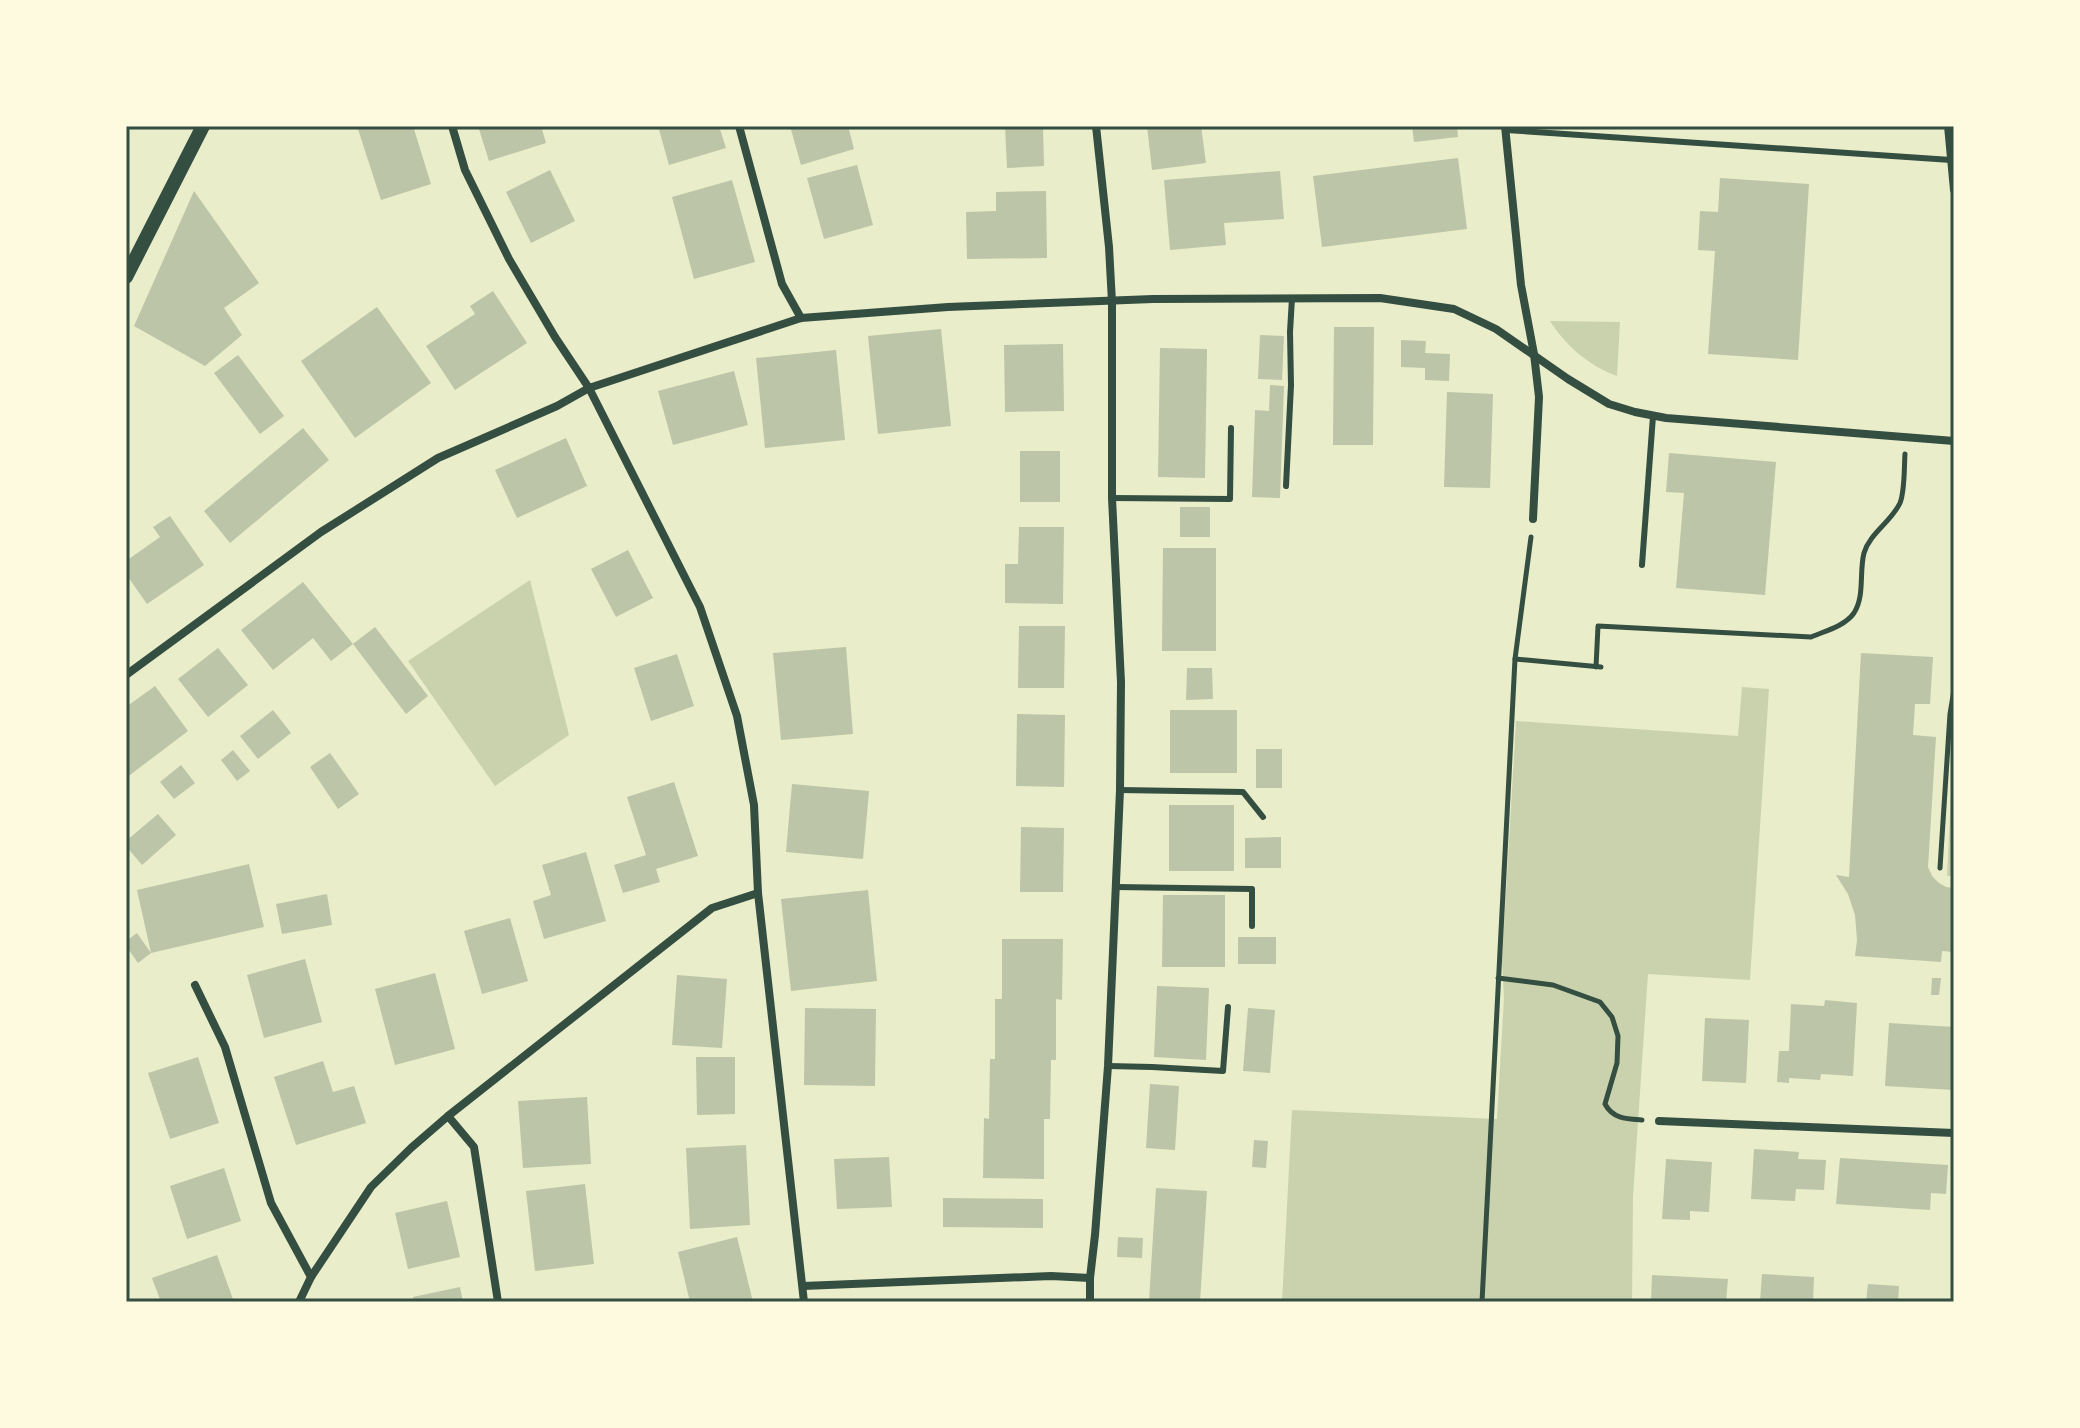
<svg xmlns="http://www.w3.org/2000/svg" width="2080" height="1428" font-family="'Asap Condensed',sans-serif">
<rect width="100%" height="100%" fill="#e9edc9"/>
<!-- green -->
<g fill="#cad2ad">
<path d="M1550 321 1620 322 1617 376C1589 366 1566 346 1550 321Z"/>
<path d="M530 580 569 735 495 786 408 661Z"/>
<path d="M1742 687 1769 689 1750 980 1648 974 1633 1196 1632 1302H1282L1292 1110 1497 1119 1504 998 1502 962 1516 721 1738 736Z"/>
<path d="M1954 736V876H1947Z"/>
</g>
<!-- building -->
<g fill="#bcc5a7">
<path d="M357 126H413L431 184 381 200Z"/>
<path d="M478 126H541L546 143 489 161Z"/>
<path d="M658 126H719L726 148 669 165Z"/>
<path d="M790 126H848L854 149 801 165Z"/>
<path d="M1005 126H1043L1044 166 1007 168Z"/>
<path d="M1147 126H1201L1206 163 1152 170Z"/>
<path d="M1412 126H1457L1458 137 1414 142Z"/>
<path d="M1458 158 1467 229 1322 247 1313 176Z"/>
<path d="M857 165 873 225 824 239 807 178Z"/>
<path d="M550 170 575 221 531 243 506 192Z"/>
<path d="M1280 171 1284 219 1224 223 1226 245 1170 250 1164 180Z"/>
<path d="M1720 178 1809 184 1798 360 1708 354 1715 251 1698 250 1700 211 1718 212Z"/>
<path d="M732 180 755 262 694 279 672 197Z"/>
<path d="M194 191 259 283 224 308 242 335 205 366 134 326Z"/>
<path d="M1046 191 1047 258 967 259 966 212 996 211V192Z"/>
<path d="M493 291 527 343 455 390 426 346 475 314 470 306Z"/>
<path d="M377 307 431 383 355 438 301 361Z"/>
<path d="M1334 327H1374L1373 445H1333Z"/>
<path d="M941 329 951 426 878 434 868 336Z"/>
<path d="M1260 335 1284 336 1282 380 1258 379Z"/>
<path d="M1401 340 1426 341 1425 353 1450 354 1449 381 1425 380V368L1401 367Z"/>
<path d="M1063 344 1064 411 1005 412 1004 345Z"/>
<path d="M1160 348 1207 349 1205 478 1158 477Z"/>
<path d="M836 350 845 440 765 448 756 358Z"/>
<path d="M238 355 284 416 260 434 214 373Z"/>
<path d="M734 371 748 425 673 445 658 391Z"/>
<path d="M1270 385 1284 386 1280 498 1252 497 1255 410 1269 411Z"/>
<path d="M1447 392 1493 394 1490 488 1444 487Z"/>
<path d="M303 428 329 460 230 543 204 511Z"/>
<path d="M566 438 587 486 517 518 495 470Z"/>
<rect x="1020" y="451" width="40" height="51"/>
<path d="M1669 453 1776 462 1765 595 1676 588 1684 493 1666 492Z"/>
<rect x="1180" y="507" width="30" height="30"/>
<path d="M170 516 204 565 147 604 126 574V561L160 537 153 527Z"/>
<path d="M1019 527H1064L1063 604 1005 603V564H1018Z"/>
<path d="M1163 548H1216V651H1162Z"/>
<path d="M628 550 653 598 616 617 591 569Z"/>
<path d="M303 582 353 644 331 661 313 638 273 670 241 630Z"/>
<path d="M1019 626H1065L1064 688H1018Z"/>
<path d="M375 627 428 696 406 714 353 644Z"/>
<path d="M846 647 853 734 781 740 773 653Z"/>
<path d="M218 648 248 685 208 717 178 679Z"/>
<path d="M1861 653 1933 657 1930 704H1915L1913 735 1936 737 1928 867 1932 876 1939 883 1946 887 1954 888V952L1942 951 1941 962 1855 956 1857 940 1855 915 1848 894 1836 875 1849 877Z"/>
<path d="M677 654 694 706 651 721 634 668Z"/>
<path d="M1187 668H1212L1213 699 1186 700Z"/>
<path d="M155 686 188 731 126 778V707Z"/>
<path d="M273 710 291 733 258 759 240 736Z"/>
<rect x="1170" y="710" width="67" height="63"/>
<path d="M1017 714 1065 715 1064 787 1016 786Z"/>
<rect x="1256" y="749" width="26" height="39"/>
<path d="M233 750 250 771 237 781 221 760Z"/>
<path d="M330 753 359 794 338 809 310 767Z"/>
<path d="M181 765 195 783 174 799 160 782Z"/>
<path d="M674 782 698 856 656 869 660 882 623 893 614 865 646 855 627 797Z"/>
<path d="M792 784 869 791 863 859 786 852Z"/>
<rect x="1169" y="805" width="65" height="66"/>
<path d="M158 814 176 835 142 865 126 846V841Z"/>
<path d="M1021 827 1064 828 1063 892H1020Z"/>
<path d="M1281 837V868H1245V838Z"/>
<path d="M586 852 606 921 544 939 533 901 551 895 542 865Z"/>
<path d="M249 864 264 927 151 953 137 890Z"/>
<path d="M868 890 877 981 791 991 781 899Z"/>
<path d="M327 894 332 925 282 934 276 904Z"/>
<path d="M1163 895H1225V967H1162Z"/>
<path d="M510 918 528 981 482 994 464 931Z"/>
<path d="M137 933 151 953 138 963 126 946V941Z"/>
<rect x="1238" y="937" width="38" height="27"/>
<path d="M1002 939H1063L1062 1000 1056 999V1060H1051L1050 1119H1044V1179L983 1178 984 1118 989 1119 990 1059H995V999H1002Z"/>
<path d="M305 959 322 1022 264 1038 247 975Z"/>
<path d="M435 973 455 1049 395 1065 375 989Z"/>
<path d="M677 975 727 979 722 1048 672 1045Z"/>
<path d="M1932 978H1941L1939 995H1931Z"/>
<path d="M1157 986 1209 988 1206 1060 1154 1057Z"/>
<path d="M1825 1000 1857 1003 1853 1076 1821 1074 1820 1080 1789 1078V1083L1777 1082 1779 1051H1789L1791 1004 1824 1006Z"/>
<path d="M805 1008 876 1009 875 1086 804 1085Z"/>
<path d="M1248 1008 1275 1010 1270 1073 1243 1071Z"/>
<path d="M1705 1018 1749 1020 1746 1083 1702 1081Z"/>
<path d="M1889 1023 1954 1027V1090L1885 1086Z"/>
<path d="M198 1057 219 1123 170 1139 148 1073Z"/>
<path d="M696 1057H735V1114L697 1115Z"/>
<path d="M323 1061 333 1092 354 1086 366 1123 296 1145 274 1077Z"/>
<path d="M1150 1084 1179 1086 1175 1150 1146 1148Z"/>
<path d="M587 1097 591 1164 523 1168 518 1101Z"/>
<path d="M1254 1140 1268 1141 1266 1168 1252 1167Z"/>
<path d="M746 1145 750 1225 690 1229 686 1148Z"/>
<path d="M1754 1149 1799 1152 1798 1159 1826 1160 1824 1190 1796 1189 1795 1201 1751 1199Z"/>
<path d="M889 1157 892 1207 837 1209 834 1159Z"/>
<path d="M1840 1158 1948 1165 1946 1194 1931 1193 1930 1210 1836 1204Z"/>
<path d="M1666 1159 1712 1162 1709 1212 1690 1211V1220L1662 1219Z"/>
<path d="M224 1168 241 1221 187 1239 170 1186Z"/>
<path d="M585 1184 594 1264 535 1271 526 1191Z"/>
<path d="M1156 1188 1207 1191 1200 1302 1149 1301Z"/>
<path d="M943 1198 1043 1199V1228L943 1227Z"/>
<path d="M447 1201 460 1257 408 1269 395 1213Z"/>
<path d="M737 1237 753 1302H690L678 1252Z"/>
<path d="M1118 1237 1143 1238 1142 1258 1117 1257Z"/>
<path d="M217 1255 234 1302H161L152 1278Z"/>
<path d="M1762 1274 1814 1277 1813 1302H1760Z"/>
<path d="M1652 1275 1728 1279 1726 1302H1651Z"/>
<path d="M1868 1284 1899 1286 1898 1302H1866Z"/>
<path d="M460 1287 463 1302H414L413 1297Z"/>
</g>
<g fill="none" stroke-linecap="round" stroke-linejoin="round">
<!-- path -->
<g stroke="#344e41" stroke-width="5">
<path d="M1515 659 1601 667"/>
<path d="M1596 667 1598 626 1811 637C1825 631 1845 626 1854 613 1865 596 1859 572 1864 553 1870 533 1891 522 1900 503 1905 491 1904 467 1905 454"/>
<path d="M1940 868 1950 714 1954 690"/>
<path d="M1498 978 1553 985 1600 1002 1612 1017 1618 1036 1617 1063 1605 1104C1613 1119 1627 1119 1642 1120"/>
<path d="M1482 1302 1515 659 1531 537"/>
</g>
<!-- service -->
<g stroke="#344e41" stroke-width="6">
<path d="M1506 130 1951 160"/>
<path d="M1286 486 1291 385 1290 332 1292 298"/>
<path d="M1112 498 1230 499 1231 428"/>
<path d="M1642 565 1653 416"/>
<path d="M1120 790 1243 792 1263 817"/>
<path d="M1116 887 1252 889V926"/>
<path d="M1108 1066 1152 1067 1223 1071 1228 1007"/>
</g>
<!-- minor -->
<g stroke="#344e41" stroke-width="8">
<path d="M452 126 465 170 509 259 555 337 589 388 700 607 737 716 754 805 758 893 804 1302"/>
<path d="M739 126 782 284 801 318"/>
<path d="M1505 126 1521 285 1534 354 1539 397 1533 519"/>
<path d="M1948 126 1954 190"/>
<path d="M126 675 321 532 438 458 557 406 589 388 801 318 948 307 1153 299 1380 298 1454 309 1496 329 1568 379 1609 404 1635 412 1666 418 1954 441"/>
<path d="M195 985 225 1047 271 1203 311 1277"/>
<path d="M448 1116 474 1147 498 1302"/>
<path d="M1659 1121 1954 1133"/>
<path d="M803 1286 1051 1276 1090 1278"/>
<path d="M299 1302 311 1277 371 1187 411 1148 448 1116 712 908 758 893"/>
<path d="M1090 1302V1278L1095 1235 1108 1066 1120 790 1121 682 1112 498V302L1109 247 1096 126"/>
</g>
<!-- tertiary -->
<path stroke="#344e41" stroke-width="14" d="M126 277 203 126"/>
</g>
<!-- border -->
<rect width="2080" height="1428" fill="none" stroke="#fefae0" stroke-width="256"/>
<rect x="128" y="128" width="1824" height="1172" fill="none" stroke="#344e41" stroke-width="3"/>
</svg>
